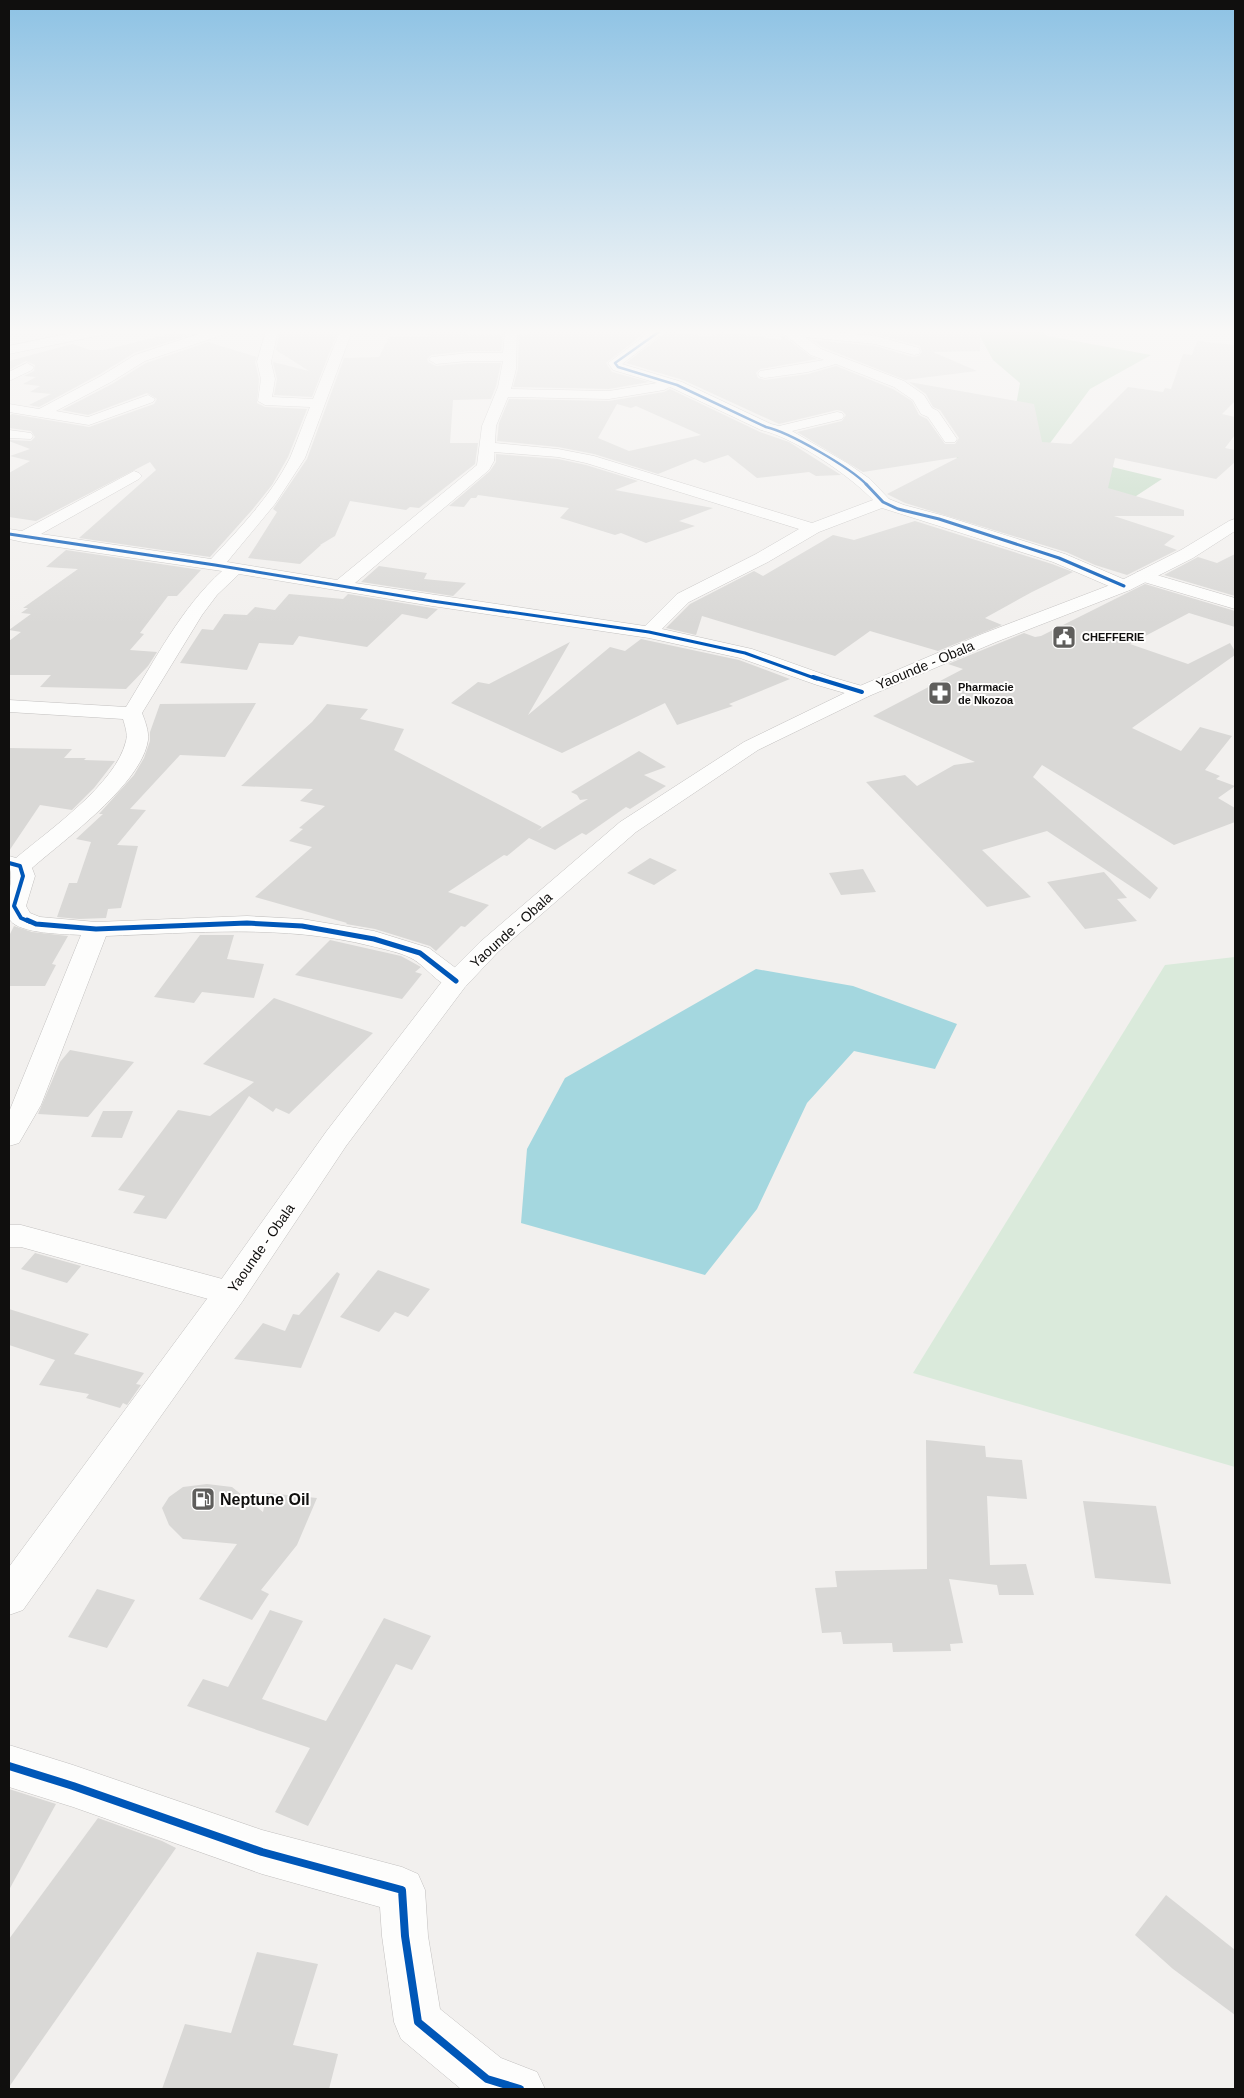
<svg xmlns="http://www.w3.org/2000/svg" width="1244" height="2098" font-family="Arial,sans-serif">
<rect width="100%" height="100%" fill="#f2f0ee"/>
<!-- green -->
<path fill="#daeadb" d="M1235 957V1467L913 1373 1165 965Z"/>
<!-- forest -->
<path fill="#bfd8c1" d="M977 331H1042L1048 336 1151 355 1090 389 1042 454 1108 466 1162 479 1098 521 970 479 952 450 1015 411 1020 383 993 360Z"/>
<!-- water -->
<path fill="#a4d7df" d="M756 969 853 986 957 1024 935 1069 854 1051 807 1103 757 1209 705 1275 521 1223 527 1149 565 1078Z"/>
<!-- building -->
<g fill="#d9d8d6" fill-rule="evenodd">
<path d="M280 331H338L312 397 274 395 277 379 273 362 309 371 276 350Z"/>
<path d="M429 331H468V335H503L501 351H468L431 355 427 359 428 362 436 366 468 363H501L496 386 491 399 453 400 450 443H478L475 464 419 508 410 507 406 510 350 501 335 536 320 545H321L300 564 248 558 277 512 273 509 307 459 344 358 379 357 389 337H427Z"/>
<path d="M530 331H647L606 363 612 372 649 382 609 389 513 387 518 369 519 335H530Z"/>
<path d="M668 331 710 337 721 332 733 335 737 333 781 340 782 335 810 356 817 359 760 369 756 373 758 378 765 380 808 374 836 366 893 389 912 401 919 415 927 419 945 444H955L959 438 940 410 933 407 926 394 909 382 1034 404 1042 442 1071 444 1128 387 1163 392 1165 388 1171 389 1183 354 1192 355 1197 341 1235 345V401L1222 414 1235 417V435L1225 448 1235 450V462L1216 479 1115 458 1108 488 1184 510V516H1114L1175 536 1164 545 1177 550 1127 575 1095 565 1066 552 905 503 887 494 959 457 863 472 797 432 842 421 846 415 842 411 837 410 779 424 683 380 626 363Z"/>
<path d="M849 331H980V351L933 352 977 371 905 380 822 347 812 340 875 346 913 357 919 356 922 352 920 346 876 334Z"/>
<path d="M176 332 187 336 134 353 100 374 39 407 29 405 51 394 30 392 40 386 23 384 36 377 24 376 34 371 35 365 26 361 9 370V361L72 344 90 350H104Z"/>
<path d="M208 342 257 357 255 362 259 379 257 403 265 407 307 409 288 457 272 485 252 510 210 557 79 538 156 470 150 462 36 521 9 517V473L30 461 10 456 30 449 9 441V440L31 441 35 437 31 431 9 428V416L12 414 89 427 154 404 157 399 147 393 88 415 62 410 112 384 146 363Z"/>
<path d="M670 389 760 432 789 442 841 475 816 476 809 472 757 478 728 455 704 463 695 459 658 474 594 454 558 447 497 441 499 423 509 399 609 401 664 392ZM617 404 631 408 636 406 701 435 629 451 598 438Z"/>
<path d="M496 454 558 459 586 465 638 481 615 490 713 508 679 521 695 526 646 543 621 533 615 535 560 518 569 508 478 495 476 498H471L464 507 449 506 490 471 496 462Z"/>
<path d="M915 521 1052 564 1073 572 1032 592 985 618 1002 625 938 651 870 631 835 656 702 616 696 635 666 628 690 604 754 571 763 576 833 535 854 540Z"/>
<path d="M66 550 201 570 177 596H168L140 633 144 634 130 650 157 652 148 666 126 689 40 687 51 675H9V641L21 632 9 630 31 614 21 613 28 608H23L78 569 46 567Z"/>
<path d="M1235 554V596L1164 575 1198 557 1217 563Z"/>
<path d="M379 566 427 573 424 579 466 583 453 596 361 582Z"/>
<path d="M1145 584 1235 611V627L1189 613 1130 644 1188 664 1230 643 1235 651V655L1132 728 1181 751 1200 727 1232 736 1205 770 1220 776 1216 779 1235 786 1218 798 1235 808V822L1174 845 1042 765 1033 777 1158 888 1150 899 1047 831 982 850 1031 897 987 907 866 782 905 775 917 786 954 765 975 762 873 716 963 669 948 664 1024 633 1035 637 1041 636Z"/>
<path d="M289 594 343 599 348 594 438 609 427 619 402 614 367 647 299 636 293 645 259 643 247 670 180 663 202 629 213 630 224 614 247 615 255 607 275 610Z"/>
<path d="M641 639 739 660 790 679 729 704 733 706 677 725 665 703 562 753 451 703 478 682 489 684 570 642 528 715 610 647 625 651Z"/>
<path d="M256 703 225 757 180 755 130 809 146 810 117 845 138 846 121 908 108 909 106 918 79 919 57 917 69 883H77L91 842 76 839 103 814H99L134 775 144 758 150 741V732L160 704Z"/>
<path d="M327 704 368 709 360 719 404 729 394 750 542 827 537 831 588 799 580 800 577 795 571 792 639 751 666 767 644 775 666 786 630 809 626 807 586 835 582 833 555 850 529 838 507 856 504 855 448 892 489 905 465 927 461 926 436 951 430 946 375 929 346 924 347 923 255 897 312 847 289 841 303 829 299 828 325 806 300 801 313 789 241 786 312 722Z"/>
<path d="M9 748 72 749 64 758H86L84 760 115 761 94 788 72 810 40 805 9 851Z"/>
<path d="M650 858 677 870 654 885 627 873Z"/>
<path d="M863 869 876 892 841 895 829 873Z"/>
<path d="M1104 872 1127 898 1117 899 1137 921 1085 929 1047 882Z"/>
<path d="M14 926 32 932 68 936 52 964 56 965 45 986H9V936Z"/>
<path d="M200 935H234L227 959 264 964 254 998 202 992 194 1003 154 997Z"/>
<path d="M330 940 401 956 421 967 415 972 422 974 402 999 295 975Z"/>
<path d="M274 998 373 1033 289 1114 276 1108 273 1112 249 1096 166 1219 133 1213 145 1196 118 1190 178 1110 210 1116 254 1082 203 1064Z"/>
<path d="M70 1050 134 1062 88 1117 38 1114 60 1062Z"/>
<path d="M103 1111H133L122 1138 91 1137Z"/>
<path d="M35 1253 81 1266 67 1283 21 1269Z"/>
<path d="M378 1270 430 1289 408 1317 395 1312 379 1332 340 1317Z"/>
<path d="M337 1272 340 1274 301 1368 234 1359 263 1323 285 1331 293 1314 299 1315Z"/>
<path d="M9 1309 89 1334 74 1354 144 1373 136 1384 141 1385 127 1405 123 1403 120 1408 86 1398 89 1394 39 1385 55 1360 9 1345Z"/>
<path d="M926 1440 985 1446 986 1457 1022 1460 1027 1499 987 1496 990 1565 1026 1564 1034 1595H999L997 1585 949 1579 963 1643 950 1644 951 1651 893 1652 892 1643 843 1644 841 1632 822 1633 815 1588 837 1587 835 1571 927 1569Z"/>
<path d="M207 1484 232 1487 263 1512 267 1493 317 1498 297 1545 261 1590 269 1594 252 1620 199 1599 237 1544 183 1539 169 1525 162 1508 169 1497 183 1487Z"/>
<path d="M1083 1501 1156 1506 1171 1584 1095 1578Z"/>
<path d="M97 1589 135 1600 107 1648 68 1637Z"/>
<path d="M270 1610 303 1621 262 1699 326 1721 384 1618 431 1636 412 1670 396 1664 308 1826 275 1812 310 1748 187 1706 203 1679 228 1687Z"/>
<path d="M9 1789 56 1804 9 1890Z"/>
<path d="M98 1818 162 1841 176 1848 9 2087V1939Z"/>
<path d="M1166 1895 1235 1950V2015L1173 1969 1135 1935Z"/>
<path d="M257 1952 318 1964 293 2045 338 2054 329 2089H162L185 2024 231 2033Z"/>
</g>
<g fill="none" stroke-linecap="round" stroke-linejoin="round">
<!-- minor casing -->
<g stroke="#c3c1c0" stroke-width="1">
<g id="minor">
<path d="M81 331H108L102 335 9 354V346Z"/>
<path d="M207 331H227L225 334 145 361 111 382 56 411 88 417 148 395 155 399 153 402 89 425 9 412V404L39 409 101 376 135 355Z"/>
<path d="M266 331H278L271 362 275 379 272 397 313 399 340 331H352L305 458 275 504 227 562 337 580 477 465 482 426 498 387 503 361H468L436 364 429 360 431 357 468 353H503L505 331H517L516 369 511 389 609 391 657 383 613 370 608 363 651 331H666L622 364 682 382 771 424 779 426 837 412 842 413 844 416 842 419 792 431 847 463 870 479 889 499 904 505 945 516 1065 554 1130 582 1133 586 1130 590 1124 591 1118 590 1053 562 882 508 819 532 768 562 689 602 662 629 752 649 831 677 869 688 872 692 869 696 862 698 817 685 740 658 649 638 432 606 239 574 217 595 202 615 142 713C145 721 149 731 148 740 142 784 65 839 32 868L35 876 26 906 30 913 40 917 96 922 247 916 302 919 374 931 429 948 465 975 469 981 465 987C441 993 430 968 411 958 399 952 383 949 371 946 284 924 194 933 106 936L41 1105 19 1143 9 1146V1112L81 935C66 934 19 934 10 920 4 910 12 886 11 875 10 868 9 863 9 856L16 858C49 830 116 784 126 741 128 734 125 726 123 719L9 712V700L126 707C155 660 181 608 222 571L23 542 9 539V529L22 531 134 471 139 473 142 476 139 479 41 534 211 559C239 529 271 496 290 458 297 441 303 424 310 407L265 405 258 401 261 379 257 362ZM670 387 761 430C795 438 849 475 873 500L812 523 594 456 558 449 495 443 496 426 508 397 609 399 664 390ZM494 452 558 457 586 463 799 529 756 554 677 594 645 626 355 583 489 470 494 461Z"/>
<path d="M780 331H825L876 336 919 348 920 351 919 354 914 355 875 344 805 337 821 349 904 381 924 395 932 408 938 411 957 439 955 442H945L928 417 921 414 913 400 894 387 836 364 808 372 765 378 760 377 758 374 760 371 824 360 811 355Z"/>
<path d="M27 363 34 367 32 370 9 381V372Z"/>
<path d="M9 430 31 433 33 436 31 439 9 438Z"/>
<path d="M9 1225H21L230 1281 242 1284 246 1293 242 1302 230 1305 21 1247H9Z"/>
<path d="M9 1745 73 1765 262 1830 402 1867 418 1874 425 1890 428 1936 440 2009 501 2058 537 2072 545 2089H461L401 2039 394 2022 382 1936 380 1907 262 1874 73 1807 9 1787Z"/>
</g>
</g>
<!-- tertiary casing -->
<g stroke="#c3c1c0" stroke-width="1">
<path id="tertiary" d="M1143 571 1235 598V609L1137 580 1134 576 1137 572Z"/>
</g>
<!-- trunk casing -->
<g stroke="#c3c1c0" stroke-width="1">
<path id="trunk" d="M1235 519V531L1193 558 1130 590 996 642 869 696 758 750 636 832 498 952 465 987 346 1146 242 1302 23 1610 9 1615V1567L218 1284 326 1132 447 975 480 942 620 822 744 742 855 688 982 634 1118 582 1181 550 1229 521Z"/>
</g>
<!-- minor -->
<use href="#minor" fill="#fdfdfc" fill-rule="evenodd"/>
<!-- tertiary -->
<use href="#tertiary" fill="#fdfdfc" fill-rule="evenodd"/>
<!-- trunk -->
<use href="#trunk" fill="#fdfdfc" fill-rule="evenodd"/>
<!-- cycleway-far4 casing -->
<g stroke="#fffefd" stroke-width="4.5">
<path id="cycleway-far4" d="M660 331 615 363 618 367 677 385 766 427C789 432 851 468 867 485"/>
</g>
<!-- cycleway-far3 casing -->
<g stroke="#fffefd" stroke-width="5">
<g id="cycleway-far3">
<path d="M866 484 883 502 898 509 939 519 1059 558 1124 586"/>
<path d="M9 534 215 565 432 601 649 632 745 653 817 679"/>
</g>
</g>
<!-- cycleway-far2 casing -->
<g stroke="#fffefd" stroke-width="6">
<g id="cycleway-far2">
<path d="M813 677 862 692"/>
<path d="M9 863 20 866 23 876 14 906 21 918 30 922"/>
</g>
</g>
<!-- cycleway-far1 casing -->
<g stroke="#fffefd" stroke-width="8">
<path id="cycleway-far1" d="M27 920 36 924 96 929 247 923 302 926 374 939 420 953 456 981"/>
</g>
<!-- cycleway casing -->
<g stroke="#fffefd" stroke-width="11">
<path id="cycleway" d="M9 1766 73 1786 262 1852 402 1890 405 1936 418 2022 487 2079 520 2089"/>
</g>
<!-- cycleway-far4 -->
<use href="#cycleway-far4" stroke="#0057b8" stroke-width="2.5"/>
<!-- cycleway-far3 -->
<use href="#cycleway-far3" stroke="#0057b8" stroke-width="3"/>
<!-- cycleway-far2 -->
<use href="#cycleway-far2" stroke="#0057b8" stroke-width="4"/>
<!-- cycleway-far1 -->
<use href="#cycleway-far1" stroke="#0057b8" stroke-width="5"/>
<!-- cycleway -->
<use href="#cycleway" stroke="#0057b8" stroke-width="8"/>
</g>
<!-- sky -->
<linearGradient id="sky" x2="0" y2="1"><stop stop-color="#8dc2e4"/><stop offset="0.53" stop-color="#f9f8f7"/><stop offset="1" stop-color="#f9f8f7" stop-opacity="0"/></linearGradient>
<rect width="1244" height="625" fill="url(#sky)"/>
<!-- icons -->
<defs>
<g id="civic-square" transform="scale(1.25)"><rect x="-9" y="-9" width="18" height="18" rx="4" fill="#5f5e5c" stroke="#fffefd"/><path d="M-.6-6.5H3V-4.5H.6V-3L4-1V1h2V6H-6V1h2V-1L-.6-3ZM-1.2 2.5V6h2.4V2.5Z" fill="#fff"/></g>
<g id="pharmacy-square" transform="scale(1.25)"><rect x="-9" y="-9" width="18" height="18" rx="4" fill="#5f5e5c" stroke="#fffefd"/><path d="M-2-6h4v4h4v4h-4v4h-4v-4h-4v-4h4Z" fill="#fff"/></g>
<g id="fuel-square" transform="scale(1.25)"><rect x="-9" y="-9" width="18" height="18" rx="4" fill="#5f5e5c" stroke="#fffefd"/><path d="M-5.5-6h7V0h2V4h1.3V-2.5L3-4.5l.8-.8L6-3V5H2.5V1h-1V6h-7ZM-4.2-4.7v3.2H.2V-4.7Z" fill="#fff"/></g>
</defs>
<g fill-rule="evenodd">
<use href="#civic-square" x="1064" y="637"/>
<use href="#pharmacy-square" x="940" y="693"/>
<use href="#fuel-square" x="203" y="1499"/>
</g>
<g text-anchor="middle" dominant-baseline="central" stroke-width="4" stroke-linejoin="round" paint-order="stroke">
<!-- far-poi labels -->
<g font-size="11" font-weight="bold" fill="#100f0e" stroke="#fffefd" text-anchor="start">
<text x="1082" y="637">CHEFFERIE</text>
<text x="958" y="687">Pharmacie<tspan x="958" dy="13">de Nkozoa</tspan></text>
</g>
<!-- street labels -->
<g font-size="14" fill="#100f0e" stroke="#fffefd">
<text transform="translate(925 665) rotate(-23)">Yaounde - Obala</text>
<text transform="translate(511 930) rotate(-42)">Yaounde - Obala</text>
<text transform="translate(261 1248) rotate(-55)">Yaounde - Obala</text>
</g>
<!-- near-poi labels -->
<g font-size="16" font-weight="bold" fill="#100f0e" stroke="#fffefd" text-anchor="start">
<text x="220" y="1499">Neptune Oil</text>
</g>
</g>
<!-- border -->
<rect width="1244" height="2098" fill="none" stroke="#100f0e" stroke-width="20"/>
</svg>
